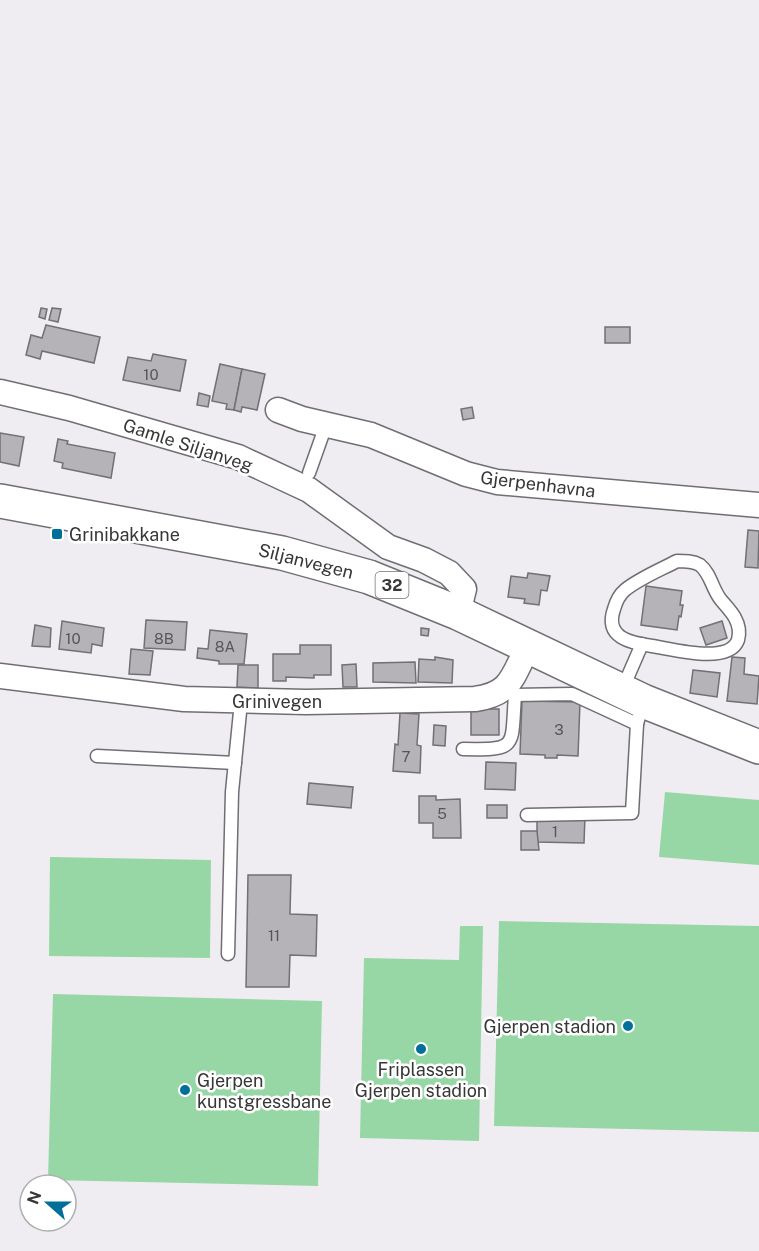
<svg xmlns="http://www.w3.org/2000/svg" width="759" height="1251" font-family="'Public Sans',sans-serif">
<rect width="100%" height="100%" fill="#efedf2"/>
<!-- green -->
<g fill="#97d7a6">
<path d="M665 792 759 800V865L659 857Z"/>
<path d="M50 857 211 860 210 958 49 956Z"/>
<path d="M499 921 759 926V1132L494 1126Z"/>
<path d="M460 926H483L479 1141 360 1138 364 958 459 960Z"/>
<path d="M53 994 322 1001 318 1186 48 1180Z"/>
</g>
<!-- building -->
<g fill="#b5b3b8" stroke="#717074" stroke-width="1.5">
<path d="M41 308 47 309 45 319 39 317Z"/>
<path d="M52 308 61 309 58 322 49 320Z"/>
<path d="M46 325 100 337 94 363 42 351 40 359 26 355 31 335 42 338Z"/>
<rect x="605" y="327" width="25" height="16"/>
<path d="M153 354 186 360 180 391 123 380 128 357 151 361Z"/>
<path d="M220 364 242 369 234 410 226 409 227 404 212 401Z"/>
<path d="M242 369 265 374 257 410 242 407 241 412 234 410Z"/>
<path d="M199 393 210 396 208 407 197 405Z"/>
<path d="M472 407 474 418 463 420 461 409Z"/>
<path d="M0 433 24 437 19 466 0 462Z"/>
<path d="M58 439 68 441 67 444 115 453 111 478 62 468 63 463 54 461Z"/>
<path d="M748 530 759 531 758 568 745 567Z"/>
<path d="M528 573 550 576 547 591 541 590 539 605 524 603 525 599 508 597 511 576 527 578Z"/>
<path d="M646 586 682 591 680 605H683L681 617 679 616 677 630 641 625Z"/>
<path d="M146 620 187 622 185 650 144 648Z"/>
<path d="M62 621 104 628 102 646 92 644 91 653 59 649Z"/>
<path d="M722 621 727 638 706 645 700 628Z"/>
<path d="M35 625 51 628 50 647 32 646Z"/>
<path d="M421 628 429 629 428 636 421 635Z"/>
<path d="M210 630 247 634 244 664H219V661L197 658 198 648 208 649Z"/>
<path d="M300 645H331V675H314V678L286 677V681H273V654H300Z"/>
<path d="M131 649 153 651 150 675 129 674Z"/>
<path d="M435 657 453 660 452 683 418 682 419 659 435 660Z"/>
<path d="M732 657 745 658 744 674 759 676 757 704 727 701Z"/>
<path d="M415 662 416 683 373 682V663Z"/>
<path d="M356 664 357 687H343L342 665Z"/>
<path d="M238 665H258V688L237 687Z"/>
<path d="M693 670 720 673 717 697 690 693Z"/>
<path d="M522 701 580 702 578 756 557 755V758H545V755L520 754Z"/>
<rect x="471" y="709" width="28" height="26"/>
<path d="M400 713 419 714 417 745 421 746 420 773 393 771 395 744 398 745Z"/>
<path d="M434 725 446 726 445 746 433 745Z"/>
<path d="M486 762 516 763 515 790 485 789Z"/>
<path d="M309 783 353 787 351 808 307 804Z"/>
<path d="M419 796H436V800L460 799 461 838H433V823H419Z"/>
<rect x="487" y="805" width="20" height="13"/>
<path d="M537 816H585L584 843 537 842Z"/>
<path d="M521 831H537L539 850H521Z"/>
<path d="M248 875H291L290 914 317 915 316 956 290 955 289 987H246Z"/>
</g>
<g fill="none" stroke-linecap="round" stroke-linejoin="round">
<!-- lane casing -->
<g stroke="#706e73" stroke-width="15">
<g id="lane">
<path d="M309 473 326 425"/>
<path d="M677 561C685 561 693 561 700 565 711 574 712 589 721 600 726 606 732 612 735 618 739 625 740 632 738 640 729 665 672 649 652 646 631 643 604 638 614 609 616 602 619 595 625 590 640 578 660 570 677 561Z"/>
<path d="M503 690 515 695 572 694 637 724"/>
<path d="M622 690 642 644"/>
<path d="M463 749C519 750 511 748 515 695"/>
<path d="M97 756 235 763"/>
<path d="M527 815 632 813 637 724 643 702"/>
<path d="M228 954 232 792 241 702"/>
</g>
</g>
<!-- street casing -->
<g stroke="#706e73" stroke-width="27">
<g id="street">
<path d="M0 392 69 408 238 457 309 490 388 547 424 560 449 573 464 589 458 613"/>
<path d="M278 410 302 419 371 435 466 474 497 482 759 505"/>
<path d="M0 676 184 699 306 702 475 699C512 694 512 676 528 647"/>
</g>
</g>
<!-- primary casing -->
<g stroke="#706e73" stroke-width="36">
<path id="primary" d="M0 501 282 553 369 577 458 613 643 701 759 747"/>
</g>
<!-- lane -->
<use href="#lane" stroke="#fff" stroke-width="12"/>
<!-- street -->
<use href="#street" stroke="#fff" stroke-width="24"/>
<!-- primary -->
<use href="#primary" stroke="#fff" stroke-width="33"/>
</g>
<!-- markers -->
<g fill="#026e9a" stroke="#fff" stroke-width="2">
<rect x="51" y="528" width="12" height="12" rx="3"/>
<circle cx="628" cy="1026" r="6"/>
<circle cx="421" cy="1049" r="6"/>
<circle cx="185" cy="1090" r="6"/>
</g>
<g text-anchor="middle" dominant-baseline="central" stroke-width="5" stroke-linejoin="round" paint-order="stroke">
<!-- number labels -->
<g font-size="15" fill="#565658">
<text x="151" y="374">10</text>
<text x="73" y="638">10</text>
<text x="164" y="638">8B</text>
<text x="225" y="646">8A</text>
<text x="559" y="729">3</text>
<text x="406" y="756">7</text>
<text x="442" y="813">5</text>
<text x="555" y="831">1</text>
<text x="274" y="935">11</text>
</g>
<!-- shield labels -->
<rect fill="#fff" stroke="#737374" stroke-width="1.5" x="375.5" y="572" width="33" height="26" rx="4.5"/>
<g font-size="16" font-weight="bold" fill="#373738">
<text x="392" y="585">32</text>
</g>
<!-- street labels -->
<g font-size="18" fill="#373738" stroke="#fff">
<text transform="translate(188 445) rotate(18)">Gamle Siljanveg</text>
<text transform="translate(538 484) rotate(7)">Gjerpenhavna</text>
<text transform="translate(306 561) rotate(14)">Siljanvegen</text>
<text x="277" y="701">Grinivegen</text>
</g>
<!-- poi labels -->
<g font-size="18" fill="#373738" stroke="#fff" text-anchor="start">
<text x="69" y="534">Grinibakkane</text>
<text x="616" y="1026" text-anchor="end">Gjerpen stadion</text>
<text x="421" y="1069" text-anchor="middle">Friplassen<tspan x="421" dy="21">Gjerpen stadion</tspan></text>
<text x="197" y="1080">Gjerpen<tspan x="197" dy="21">kunstgressbane</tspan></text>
</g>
</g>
<!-- north arrow -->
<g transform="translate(48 1203) rotate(291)"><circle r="28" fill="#ffffff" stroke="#afafaf" stroke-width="1.5"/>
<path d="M0-4.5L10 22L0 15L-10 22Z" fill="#026e9a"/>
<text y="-9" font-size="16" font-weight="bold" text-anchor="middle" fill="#373738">N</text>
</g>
</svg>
